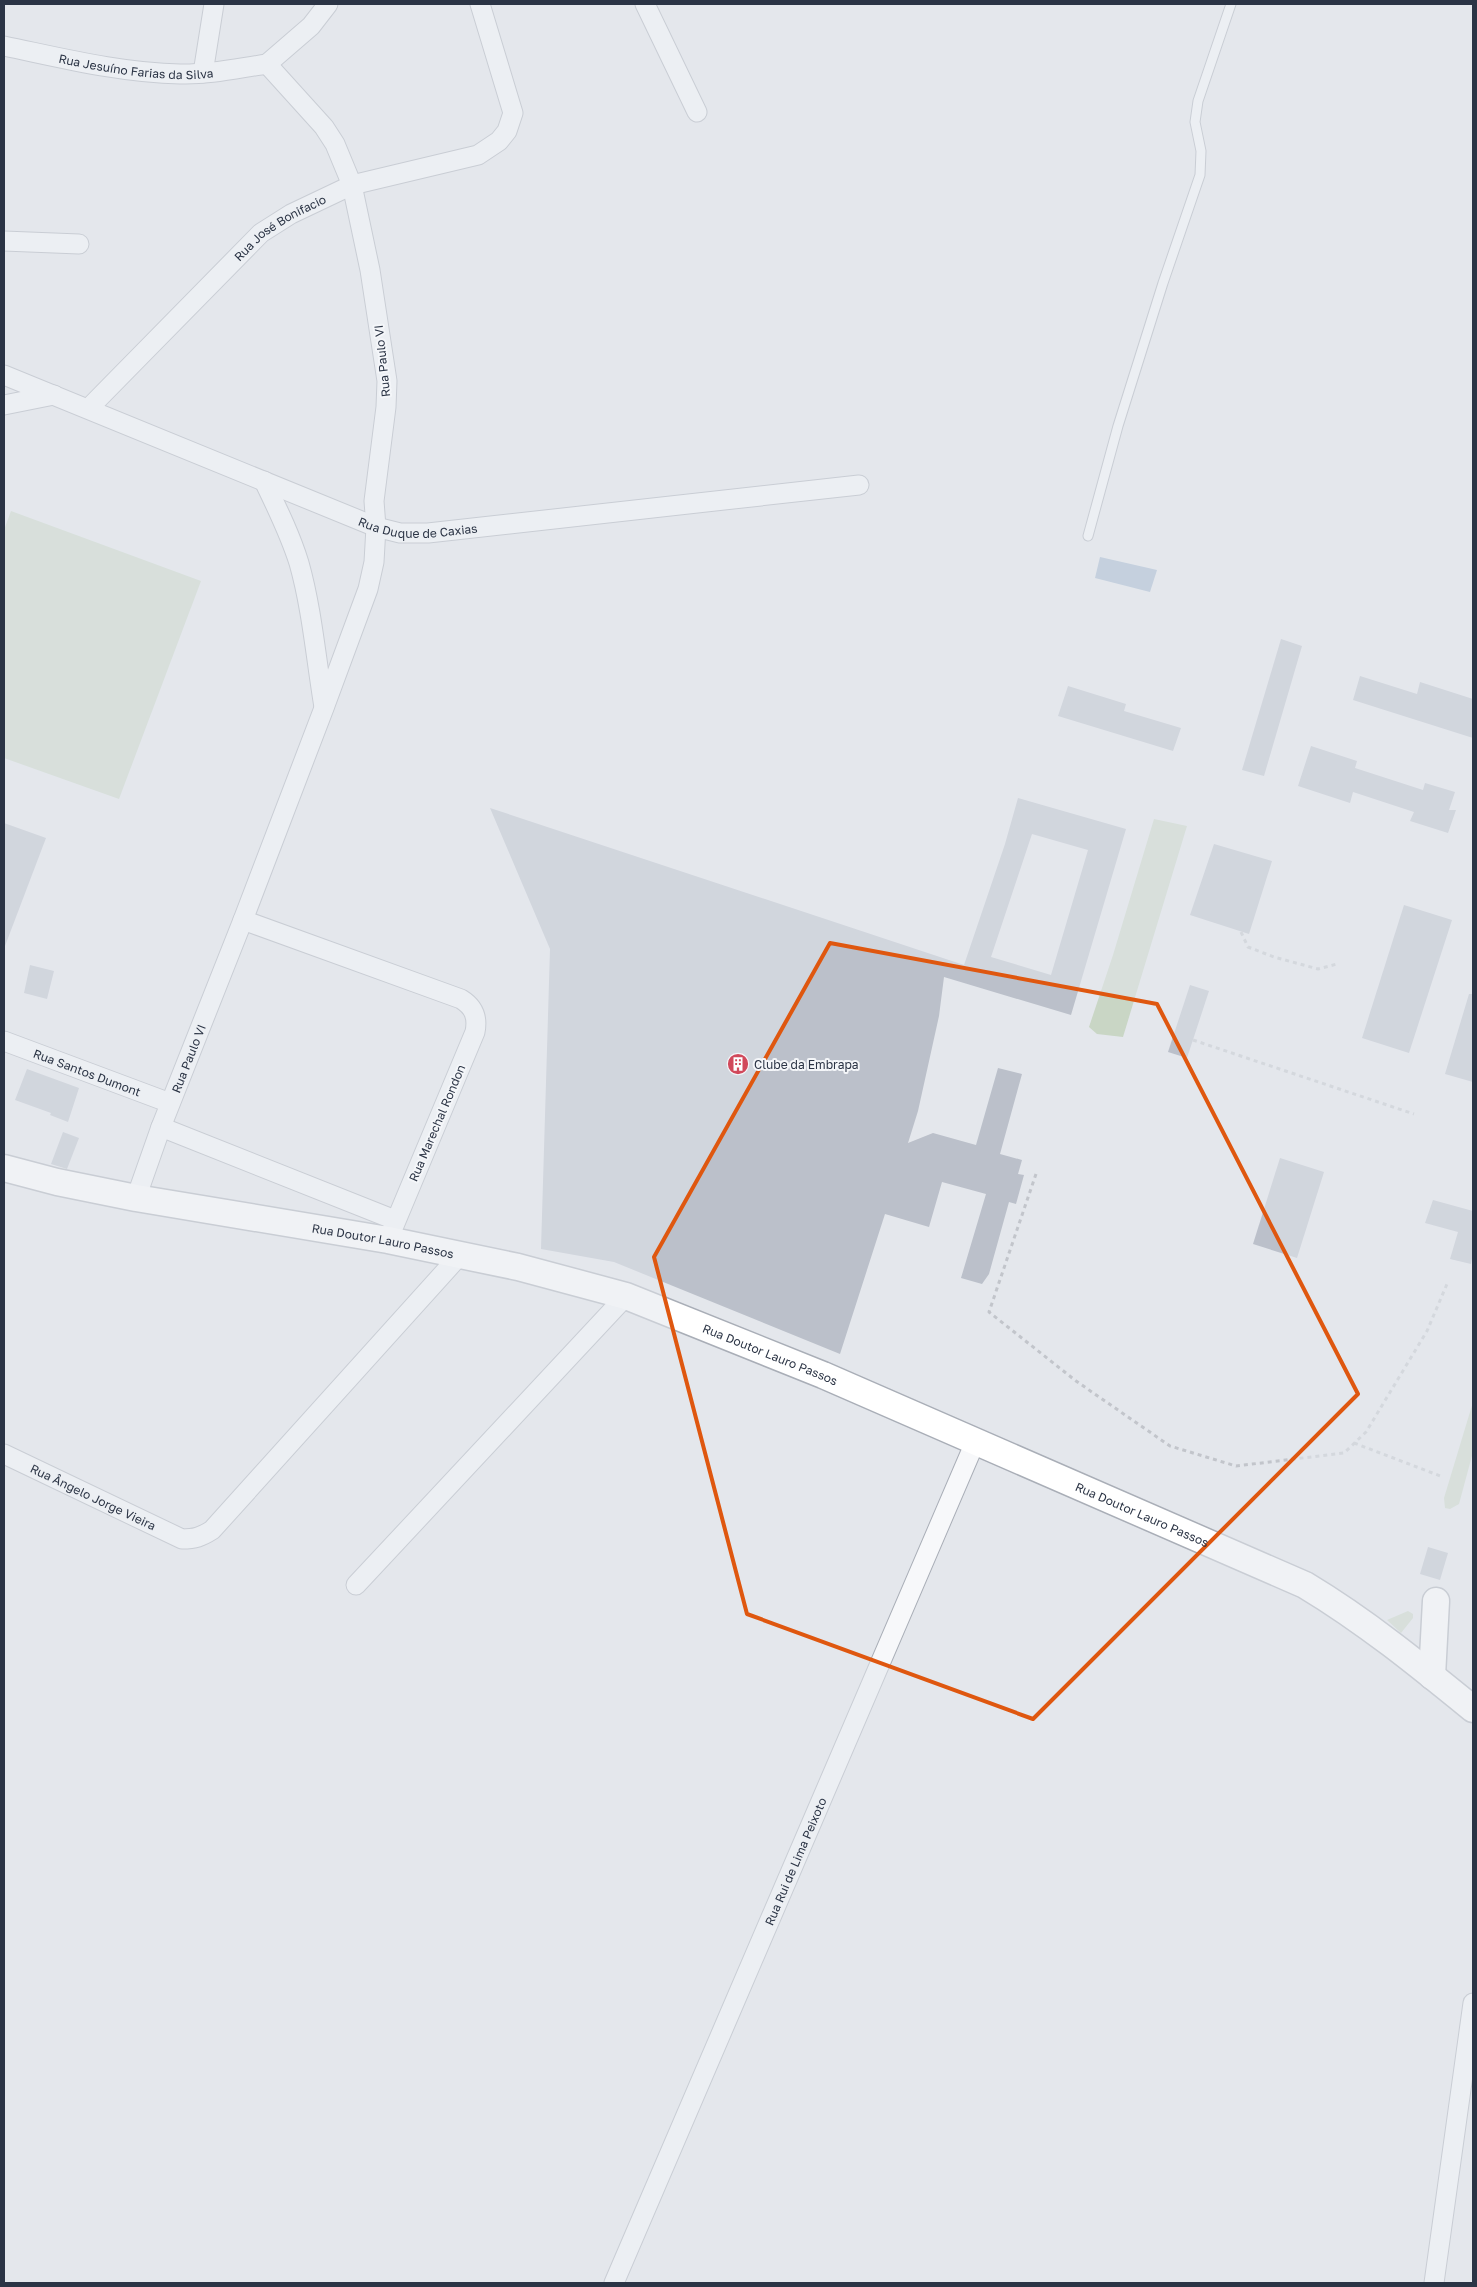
<svg xmlns="http://www.w3.org/2000/svg" width="1477" height="2287" font-family="'Golos Text',sans-serif">
<rect width="100%" height="100%" fill="#e4e7ec"/>
<!-- green -->
<g fill="#c9d6c5">
<path d="M11 511 201 581 119 799 4 758V530Z"/>
<path d="M1154 819 1187 826 1123 1037 1097 1034 1089 1027 1113 955Z"/>
<path d="M1473 1402V1452L1459 1504 1450 1509 1445 1508 1444 1498Z"/>
<path d="M1408 1611 1413 1614V1618L1401 1633 1387 1620Z"/>
</g>
<!-- water -->
<path fill="#9fb4cc" d="M1100 557 1157 570 1150 592 1095 578Z"/>
<!-- building -->
<g fill="#bbc0ca" fill-rule="evenodd">
<path d="M1281 639 1302 646 1264 776 1242 770Z"/>
<path d="M1360 676 1417 694 1420 682 1473 699V738L1353 700Z"/>
<path d="M1068 686 1126 704 1124 711 1181 728 1173 751 1058 716Z"/>
<path d="M1311 746 1357 761 1355 768 1423 790 1425 783 1455 792 1449 810H1456L1448 833 1410 821 1414 812 1353 792 1350 803 1298 786Z"/>
<path d="M1018 798 1126 829 1071 1015 944 977 939 1016 918 1111 908 1143 933 1133 976 1145 998 1068 1022 1074 1000 1154 1022 1160 1018 1174 1024 1175 1016 1204 1009 1202 989 1274 982 1284 961 1278 986 1194 942 1182 929 1227 885 1214 840 1354 614 1262 541 1249 550 949 490 808 964 965 1005 844ZM1032 834 1088 850 1051 975 991 957Z"/>
<path d="M4 823 46 838 5 946H4Z"/>
<path d="M1214 844 1272 861 1249 934 1190 915Z"/>
<path d="M1404 905 1452 920 1409 1053 1362 1038Z"/>
<path d="M30 965 54 971 47 999 24 993Z"/>
<path d="M1190 985 1209 991 1187 1058 1168 1052Z"/>
<path d="M1469 994H1473V1082L1445 1074Z"/>
<path d="M27 1069 79 1088 68 1122 50 1115 51 1113 15 1100Z"/>
<path d="M63 1132 79 1138 67 1169 51 1164Z"/>
<path d="M1280 1158 1324 1172 1297 1258 1253 1244Z"/>
<path d="M1433 1200 1473 1211V1253L1471 1264 1450 1259 1458 1232 1425 1223Z"/>
<path d="M1428 1547 1448 1553 1440 1580 1420 1574Z"/>
</g>
<g fill="none" stroke-linecap="round" stroke-linejoin="round">
<!-- lane casing -->
<g stroke="#a9aeb7" stroke-width="11">
<path id="lane" d="M1088 536 1118 426 1163 283 1200 175 1201 151 1195 122 1198 101 1231 4"/>
</g>
<!-- street casing -->
<g stroke="#a9aeb7" stroke-width="21">
<g id="street">
<path d="M645 4 697 112"/>
<path id="s1" d="M4 46C62 58 121 73 180 74 209 75 239 68 267 64"/>
<path d="M267 64 311 26 328 4"/>
<path d="M203 73 214 4"/>
<path d="M4 241 79 244"/>
<path id="s2" d="M4 375 376 527 400 533H428L859 485"/>
<path d="M4 405 54 395"/>
<path id="s3" d="M89 408 261 233 291 214 352 185 478 155 499 141 507 131 513 113 480 4"/>
<path d="M264 481C277 508 290 534 299 563 312 609 316 659 324 707"/>
<path d="M243 920 461 999C474 1007 478 1017 475 1032L388 1240"/>
<path id="s4" d="M4 1041 170 1103"/>
<path d="M161 1127 395 1220"/>
<path id="s5" d="M136 1198 161 1127 243 920 324 708 368 589 374 562 376 527 374 501 386 407 387 381 370 270 352 185 335 144 324 127 267 64"/>
<path id="s6" d="M4 1454 182 1539C195 1539 201 1537 212 1530L460 1255"/>
<path d="M356 1585 626 1296"/>
<path id="s7" d="M614 2283 976 1440"/>
<path d="M1434 2283 1473 2003"/>
</g>
</g>
<!-- secondary casing -->
<g stroke="#a9aeb7" stroke-width="29">
<g id="secondary">
<path id="s8" d="M4 1168 57 1182 136 1198 388 1240 518 1267 626 1296 823 1375 1305 1585C1365 1621 1419 1665 1473 1709"/>
<path d="M1432 1676 1436 1601"/>
</g>
</g>
<!-- path -->
<g stroke="#c2c5cb" stroke-width="3" stroke-dasharray="4 4" stroke-linecap="butt">
<path d="M1241 932 1248 947 1274 957 1318 969 1337 964"/>
<path d="M1193 1040 1414 1114"/>
<path d="M1036 1174 989 1312 1076 1381 1170 1446 1236 1466 1344 1453 1366 1432 1427 1331 1447 1284"/>
<path d="M1354 1443 1443 1477"/>
</g>
<!-- lane -->
<use href="#lane" stroke="#f7f8fa" stroke-width="9"/>
<!-- street -->
<use href="#street" stroke="#f7f8fa" stroke-width="19"/>
<!-- secondary -->
<use href="#secondary" stroke="#fff" stroke-width="26"/>
</g>
<!-- marked area -->
<path d="M0 0H1477V2287H0ZM830 943 1157 1004 1358 1394 1033 1719 747 1614 654 1257Z" fill="#e4e7ec" fill-opacity=".55" fill-rule="evenodd"/>
<path fill="none" stroke="#df570f" stroke-width="4" stroke-linejoin="round" d="M830 943 1157 1004 1358 1394 1033 1719 747 1614 654 1257Z"/>
<!-- icons -->
<defs>
<g id="building-disc" transform="scale(1.125)"><circle r="9.5" fill="#d1495b" stroke="#f4f6f9"/><path d="M-4-6H4V6H1V3H-1V6H-4ZM-2.5-4.3h1.7v1.8h-1.7ZM.8-4.3h1.7v1.8H.8ZM-2.5-1h1.7V.8h-1.7ZM.8-1h1.7V.8H.8Z" fill="#fff"/></g>
</defs>
<g fill-rule="evenodd">
<use href="#building-disc" x="738" y="1064"/>
</g>
<g text-anchor="middle" dominant-baseline="central" stroke-width="4" stroke-linejoin="round" paint-order="stroke">
<!-- street labels -->
<g font-size="12" fill="#2b3445" stroke="#f4f6f9">
<text stroke="none"><textPath href="#s1" startOffset="134">Rua Jesuíno Farias da Silva</textPath></text>
<text stroke="none"><textPath href="#s3" startOffset="264">Rua José Bonifacio</textPath></text>
<text transform="translate(382 361) rotate(-96)">Rua Paulo VI</text>
<text stroke="none"><textPath href="#s2" startOffset="444">Rua Duque de Caxias</textPath></text>
<text stroke="none"><textPath href="#s5" startOffset="149">Rua Paulo VI</textPath></text>
<text stroke="none"><textPath href="#s4" startOffset="89">Rua Santos Dumont</textPath></text>
<text transform="translate(437 1123) rotate(-67)">Rua Marechal Rondon</text>
<text stroke="none"><textPath href="#s8" startOffset="386">Rua Doutor Lauro Passos</textPath></text>
<text stroke="none"><textPath href="#s8" startOffset="791">Rua Doutor Lauro Passos</textPath></text>
<text stroke="none"><textPath href="#s6" startOffset="99">Rua Ângelo Jorge Vieira</textPath></text>
<text stroke="none"><textPath href="#s8" startOffset="1196">Rua Doutor Lauro Passos</textPath></text>
<text stroke="none"><textPath href="#s7" startOffset="459">Rua Rui de Lima Peixoto</textPath></text>
</g>
<!-- poi labels -->
<g font-size="12" fill="#2b3445" stroke="#f4f6f9" text-anchor="start">
<text x="754" y="1064">Clube da Embrapa</text>
</g>
</g>
<!-- border -->
<rect width="1477" height="2287" fill="none" stroke="#2b3445" stroke-width="10"/>
</svg>
